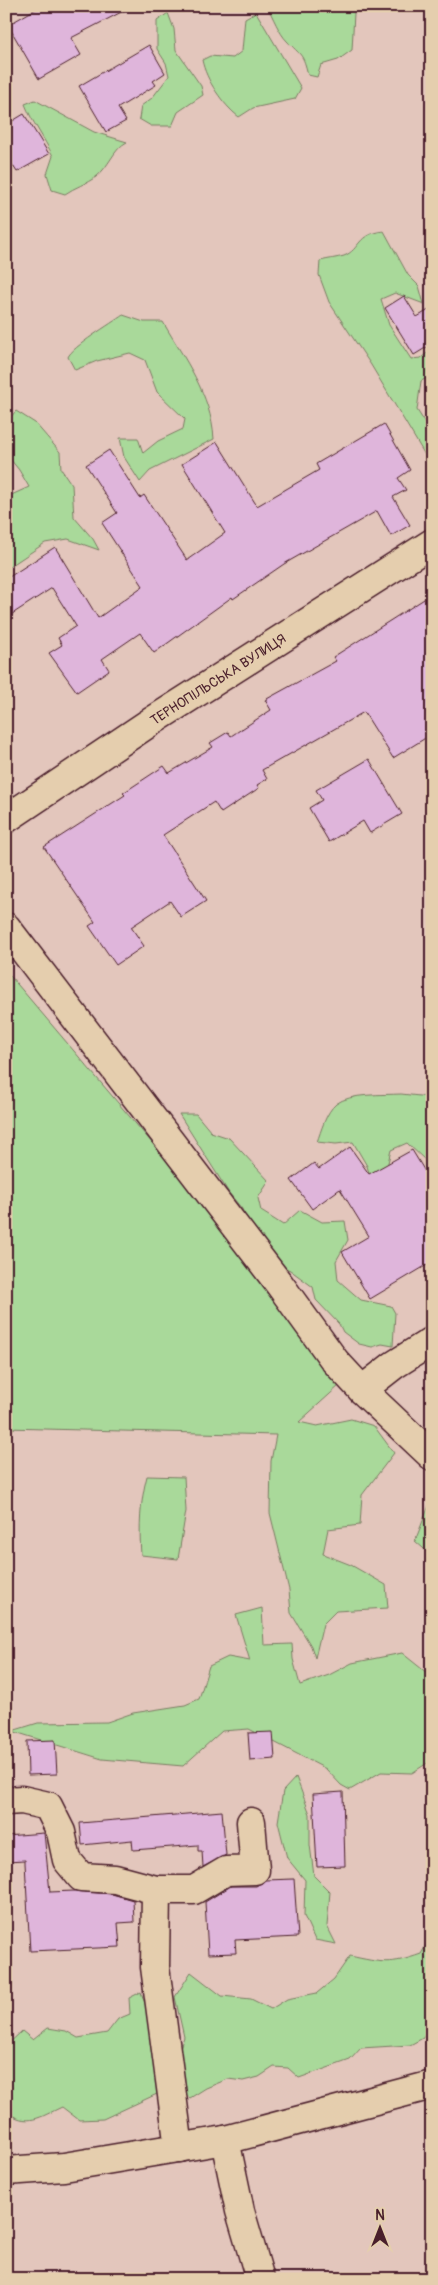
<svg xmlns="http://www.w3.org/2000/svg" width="438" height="2285" font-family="Pangolin,sans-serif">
<rect width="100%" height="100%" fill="#e3c6bc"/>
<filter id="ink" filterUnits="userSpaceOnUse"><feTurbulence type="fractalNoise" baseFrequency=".02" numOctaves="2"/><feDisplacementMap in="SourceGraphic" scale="10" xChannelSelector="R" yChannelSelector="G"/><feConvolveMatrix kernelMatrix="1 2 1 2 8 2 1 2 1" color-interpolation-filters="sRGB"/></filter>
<g filter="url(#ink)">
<!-- green -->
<g fill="#a9d99a" stroke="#7a7c62">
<path d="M267 6H350L354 13 352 50 338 60 321 65 317 77 308 75C303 53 301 56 287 41 279 33 273 17 267 6Z"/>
<path d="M256 12 301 88 295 99 253 108 239 117C223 105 206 80 202 60L210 56 233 58 242 51 245 18Z"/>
<path d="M168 13 174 29 176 50 201 86 203 95 178 112 172 126H151L139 119 141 106 152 98 169 76 166 63 157 49V21Z"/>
<path d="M35 100 94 132 127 142C114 148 109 167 96 177 86 184 75 187 65 194L52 190 47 174 53 156C44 138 32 122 25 104Z"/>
<path d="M384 231 408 275 419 286 424 304 395 293 381 299 389 325 411 359 421 358 432 349V376L421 381 417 410 432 434V460H428L371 365 329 302 319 275 320 261C328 259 337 258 344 256 361 249 356 234 384 231Z"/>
<path d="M123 315 144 322H163C185 360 211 394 214 439L150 471 140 482 124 457 120 438H138L143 453 158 441 183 429 185 419 157 392 145 360 130 353 97 361 75 370 68 357C72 347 112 323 123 315Z"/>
<path d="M16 411 35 423 60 452 61 469 72 485 74 517 93 539 99 550 68 539 45 543 6 569V514L9 513 7 497 29 487 19 470 6 454V422Z"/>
<path d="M6 971 350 1376 299 1422 317 1426 351 1419 374 1426 394 1453 362 1495 360 1525 328 1529 323 1554 351 1565 386 1585 388 1608 336 1611 323 1624 315 1658 311 1646 291 1613 289 1590 270 1513 271 1461 276 1435 6 1428Z"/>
<path d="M401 1094 429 1097 432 1099V1164L425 1160 407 1143 391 1150 387 1167 371 1180 367 1166 353 1142 336 1144 317 1142C321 1131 326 1112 336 1104 350 1093 383 1095 401 1094Z"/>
<path d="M179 1114H196L211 1132 229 1138 269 1181 258 1198 261 1211 283 1225 300 1210 322 1222 345 1221 348 1240 336 1261 338 1280 361 1300 391 1306 395 1313 393 1346 382 1344 372 1347 359 1344 343 1332 339 1324 316 1300 313 1287 290 1270 272 1262 253 1237 242 1209 229 1193Z"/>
<path d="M147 1476 184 1477 186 1511 178 1559 141 1555C139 1527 140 1503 147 1476Z"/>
<path d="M432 1498V1556L415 1541Z"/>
<path d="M262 1608 264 1645 292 1644 293 1659 300 1685 329 1675 352 1663 402 1653 432 1677V1760L412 1773 381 1772 350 1790 341 1785 326 1769 249 1729 222 1731 183 1766 102 1759 12 1731 38 1723 107 1722 133 1713 185 1705 199 1699 209 1666 228 1657 250 1661 236 1615Z"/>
<path d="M296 1777 310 1814V1845L314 1876 330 1892 327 1926 336 1944 315 1940 304 1916 305 1880 287 1858 278 1822 283 1791Z"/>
<path d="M432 1935V2025L423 2038 410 2045 361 2048 350 2060 299 2078 288 2068 274 2067 259 2077 243 2081 228 2079 206 2088 190 2098 181 2090 177 2056 184 2037 175 1997 191 1972 222 1996 251 1999 271 2009 287 1999 317 1993 334 1979 350 1956C382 1963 390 1965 421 1954Z"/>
<path d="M141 1992C151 2022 167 2062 157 2094L103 2119 79 2120 62 2107C40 2117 27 2128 6 2111V2046L22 2031 33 2040 48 2028 66 2031 78 2038 107 2033 118 2019 130 2014 129 1998Z"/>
</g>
<!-- building -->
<g fill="#dfb5db" stroke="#4a1f2b">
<path d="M41 6H133L71 38 81 55 39 79 8 25Z"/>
<path d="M149 45 165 73 153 81 156 85 118 108 126 121 106 132 79 86Z"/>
<path d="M24 114 49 154 17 172 6 155V125Z"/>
<path d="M404 296 417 317 432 308V344L414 355 385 308Z"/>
<path d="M384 424 410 470 398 478 406 490 393 497 410 525 391 536 377 511 284 564 233 599 232 597 154 653 140 633 102 659 109 670 77 692 49 653 62 645 58 638 76 626 52 588 6 618V579L55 547 98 618 143 586 102 523 117 513 86 465 109 450 140 498 144 495 187 560 225 533 182 464 217 442 257 506 319 470 316 464Z"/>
<path d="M432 594V734L393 758 364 712 262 770 267 779 257 785 259 788 221 813 214 802 163 835 206 901 181 917 170 901 131 927 144 946 116 965 89 926 95 922 44 847 125 795 123 793 164 766 169 773 213 747 210 743 228 732 231 736 271 710 265 700 336 661 333 657Z"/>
<path d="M369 759 402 814 370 833 363 821 329 842 309 808 322 800 316 790Z"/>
<path d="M350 1147 369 1174 412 1150 432 1183V1262L370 1299 342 1252 369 1236 340 1189 312 1209 291 1180 314 1163 319 1169Z"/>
<path d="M273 1732 275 1759 250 1761 248 1733Z"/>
<path d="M55 1740 57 1774 28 1775 27 1741Z"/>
<path d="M343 1792 345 1866 317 1867 313 1794Z"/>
<path d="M222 1811 226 1855 203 1867 202 1851H198V1845L133 1850 132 1840 82 1845 80 1823Z"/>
<path d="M44 1833 50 1892 74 1891 112 1894 133 1900 134 1922 118 1923 120 1947 30 1951 25 1863V1860L6 1861V1836Z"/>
<path d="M294 1879 298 1937 235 1940 236 1953 208 1954 205 1902 231 1886H256L266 1880Z"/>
</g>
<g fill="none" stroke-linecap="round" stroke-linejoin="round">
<!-- minor casing -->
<g stroke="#4a1f2b" stroke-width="31">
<g id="minor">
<path id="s1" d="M6 819 146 725 432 543"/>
<path d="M6 927 280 1285 335 1361 362 1390 432 1456"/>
<path d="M362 1390 394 1365 432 1341"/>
<path d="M6 1801 22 1800 48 1806 61 1832 67 1860 81 1877 115 1879 156 1890 155 1967 179 2148"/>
<path d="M156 1890H194L226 1871 255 1870 251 1822"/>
<path d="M225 2140 240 2211 260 2279"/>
</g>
</g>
<!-- highway casing -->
<g stroke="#4a1f2b" stroke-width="31">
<path id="highway" d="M6 2171 64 2167 225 2140 432 2085"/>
</g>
<!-- minor -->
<use href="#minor" stroke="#e5ceae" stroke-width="28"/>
<!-- highway -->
<use href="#highway" stroke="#e5ceae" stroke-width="28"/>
</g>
</g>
<g text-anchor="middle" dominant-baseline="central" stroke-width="5" stroke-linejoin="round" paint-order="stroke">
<!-- street labels -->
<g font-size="14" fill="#4a1f2b" stroke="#e5ceae">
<text stroke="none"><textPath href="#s1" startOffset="254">ТЕРНОПІЛЬСЬКА ВУЛИЦЯ</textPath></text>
</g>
</g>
<!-- margin -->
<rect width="438" height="2285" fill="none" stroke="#e5ceae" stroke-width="25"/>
<rect x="12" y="12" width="413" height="2260" fill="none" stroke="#4a1f2b" stroke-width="2" filter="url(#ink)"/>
<!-- north arrow -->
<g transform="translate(380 2228)" stroke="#e5ceae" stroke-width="4" paint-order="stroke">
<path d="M0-4L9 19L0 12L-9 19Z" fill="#4a1f2b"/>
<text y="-8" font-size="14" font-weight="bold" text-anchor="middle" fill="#4a1f2b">N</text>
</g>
</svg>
